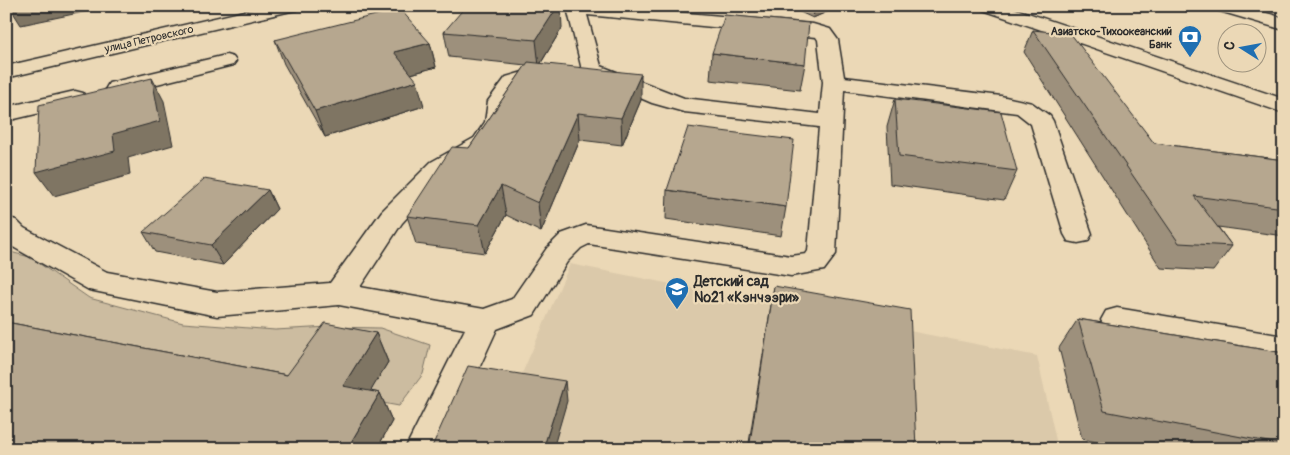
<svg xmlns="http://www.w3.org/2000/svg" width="1290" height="455" font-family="Pangolin,sans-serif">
<rect width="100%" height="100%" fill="#ebd8b6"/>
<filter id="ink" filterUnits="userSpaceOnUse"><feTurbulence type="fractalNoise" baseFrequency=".02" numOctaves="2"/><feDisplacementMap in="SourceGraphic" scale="10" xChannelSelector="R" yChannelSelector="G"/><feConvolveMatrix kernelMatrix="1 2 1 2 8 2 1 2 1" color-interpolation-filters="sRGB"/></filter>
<g filter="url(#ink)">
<!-- built -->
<path fill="#dbc9aa" d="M570 264 1037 356 1058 449H489Z"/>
<!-- green -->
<path fill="#ccbca0" stroke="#7c7466" d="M6 251 30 257 89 298 183 323 275 330 329 327 380 328 430 345 423 374 399 406 6 334Z"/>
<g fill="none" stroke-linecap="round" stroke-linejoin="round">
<!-- minor casing -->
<g stroke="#2b2b2b" stroke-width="3">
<g id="minor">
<path d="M562 6H606L813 24 830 29 838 40 844 77 1001 96 1032 103 1050 116 1053 121 1092 234 1088 241 1078 243 1068 241 1064 234 1031 124 1017 113 844 90 836 254 824 270 791 276 589 244 581 248 567 262 534 315 497 329 442 449H405L465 329 339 305 217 316 89 290 6 243V217L16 220 24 228 107 272 217 292 330 283 382 211 431 162 474 138 485 122 488 101 506 77 533 69 551 67 558 69 561 73 558 77 521 85 510 101 507 122 490 148 449 172 402 223 360 287 484 309 512 299 547 248 561 234 586 225 791 256 806 254 808 251 819 127 684 112 652 103 585 74 582 70 568 12ZM587 15 816 37 818 40 823 82 820 114 684 98 601 66Z"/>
<path d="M980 6H1007L1284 99V113L983 10Z"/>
<path d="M226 55 233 57 236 61 233 65 117 94 109 93 106 88 109 83Z"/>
<path d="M75 91 83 93 86 98 83 103 6 121V107Z"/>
<path d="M1117 308 1284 336V362L1106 329 1101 320 1106 311Z"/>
</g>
</g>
<!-- major casing -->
<g stroke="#2b2b2b" stroke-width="3">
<g id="major">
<path d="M266 6H300L297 10 291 11 6 78V66Z"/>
<path d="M1213 6H1242L1284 18V30L1216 10Z"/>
</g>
</g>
<!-- minor -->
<use href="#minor" fill="#ebd8b6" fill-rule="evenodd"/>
<!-- major -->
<use href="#major" fill="#ebd8b6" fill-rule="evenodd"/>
</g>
<!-- wall -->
<g fill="#9d907b" stroke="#2b2b2b">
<path d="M787 6H840L813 18Z"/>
<path d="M562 28 541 63 641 100 622 145 580 140 541 232 506 215 485 253 416 244 407 216 469 148 526 65 449 57 444 32Z"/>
<path d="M1033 30 1154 143 1284 160V236L1218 227 1232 246 1213 271 1161 268 1024 52Z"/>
<path d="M275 40 430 43 436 67 411 74 424 106 325 137 284 64Z"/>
<path d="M712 53 805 64 800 90 710 80Z"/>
<path d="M895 99 1017 171 1004 200 890 184 887 127Z"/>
<path d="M268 190 277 209 223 265 155 252 143 232Z"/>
<path d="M667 190 786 207 781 236 666 219Z"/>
<path d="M774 286 916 449H748Z"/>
<path d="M1078 319 1284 353V449H1130L1082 439 1059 348Z"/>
<path d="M6 322 287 375 376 333 388 362 370 391 380 393 392 421 377 449H6Z"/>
</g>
<!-- shaded-wall -->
<g fill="#7f7564" stroke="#2b2b2b">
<path d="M9 6H112L21 25Z"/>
<path d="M558 6H561L562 28 539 66 536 40Z"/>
<path d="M815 6H840L813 18Z"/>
<path d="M430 43 436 67 400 77 394 52Z"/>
<path d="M641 74V100L622 145 621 118Z"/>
<path d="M152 78 164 101 173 145 128 158 130 175 54 196 36 172 113 134Z"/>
<path d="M417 81 424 106 325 137 315 111Z"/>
<path d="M578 113 580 140 541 232 538 203Z"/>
<path d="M501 186 506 215 485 253 479 225Z"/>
<path d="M268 190 277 209 223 265 211 245Z"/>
<path d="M376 333 388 362 357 414 343 386Z"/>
<path d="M565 381 567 401 553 449H543Z"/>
<path d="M380 393 392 421 377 449H347Z"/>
</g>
<!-- building -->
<g fill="#b6a78f" stroke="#2b2b2b">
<path d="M466 6H558L536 40 444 32Z"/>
<path d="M400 9 430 43 394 52 417 81 315 111 275 40Z"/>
<path d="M725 15 809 23 805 64 712 53Z"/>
<path d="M1033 30 1071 34 1154 143 1284 160V208L1194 196 1232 246 1179 243Z"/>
<path d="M528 62 641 74 621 118 578 113 538 203 501 186 479 225 407 216 452 147 469 148Z"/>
<path d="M152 78 160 121 113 134 115 151 36 172 39 105Z"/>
<path d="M895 99 1001 112 1017 171 899 156Z"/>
<path d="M688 127 794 140 786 207 667 190Z"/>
<path d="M204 179 268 190 211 245 143 232Z"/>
<path d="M774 286 910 310 916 449H749Z"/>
<path d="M1078 319 1284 353V445L1104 411Z"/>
<path d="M6 322 287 375 325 323 376 333 343 386 380 393 347 449H22L6 445Z"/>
<path d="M468 366 565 381 543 449H431Z"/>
</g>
</g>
<!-- icons -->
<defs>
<g id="bank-pin" transform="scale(1.25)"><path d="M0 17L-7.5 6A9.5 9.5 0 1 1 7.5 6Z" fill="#1f6fb2" stroke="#ebd8b6"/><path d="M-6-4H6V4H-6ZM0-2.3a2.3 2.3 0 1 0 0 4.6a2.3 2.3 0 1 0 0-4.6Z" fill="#fff"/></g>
<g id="school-pin" transform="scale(1.25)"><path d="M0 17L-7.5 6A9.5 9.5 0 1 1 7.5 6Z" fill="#1f6fb2" stroke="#ebd8b6"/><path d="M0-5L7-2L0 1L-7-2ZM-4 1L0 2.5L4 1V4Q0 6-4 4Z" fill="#fff"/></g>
</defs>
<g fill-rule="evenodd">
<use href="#bank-pin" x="1190" y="37"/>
<use href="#school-pin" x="677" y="289"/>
</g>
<g text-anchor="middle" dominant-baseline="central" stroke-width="4.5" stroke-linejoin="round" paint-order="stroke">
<!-- far-poi labels -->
<g font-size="11" font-weight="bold" fill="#2b2b2b" stroke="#ebd8b6" text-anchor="end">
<text x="1172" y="31">Азиатско-Тихоокеанский<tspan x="1172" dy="13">Банк</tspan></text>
</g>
<!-- far-street labels -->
<g font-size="11" fill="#2b2b2b" stroke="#ebd8b6">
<text transform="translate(149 39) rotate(-13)">улица Петровского</text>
</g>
<!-- poi labels -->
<g font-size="14" font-weight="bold" fill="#2b2b2b" stroke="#ebd8b6" text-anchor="start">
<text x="694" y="281">Детский сад<tspan x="694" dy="16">№21 «Кэнчээри»</tspan></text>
</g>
</g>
<!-- margin -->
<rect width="1290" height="455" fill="none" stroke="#ebd8b6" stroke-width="25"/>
<rect x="12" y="12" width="1265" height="430" fill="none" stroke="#2b2b2b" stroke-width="2" filter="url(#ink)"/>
<!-- north arrow -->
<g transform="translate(1242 48) rotate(281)"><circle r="24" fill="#ebd8b6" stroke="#9e937e"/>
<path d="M0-4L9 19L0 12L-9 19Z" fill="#1f6fb2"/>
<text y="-8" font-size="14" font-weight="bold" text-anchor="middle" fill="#2b2b2b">С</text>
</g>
</svg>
